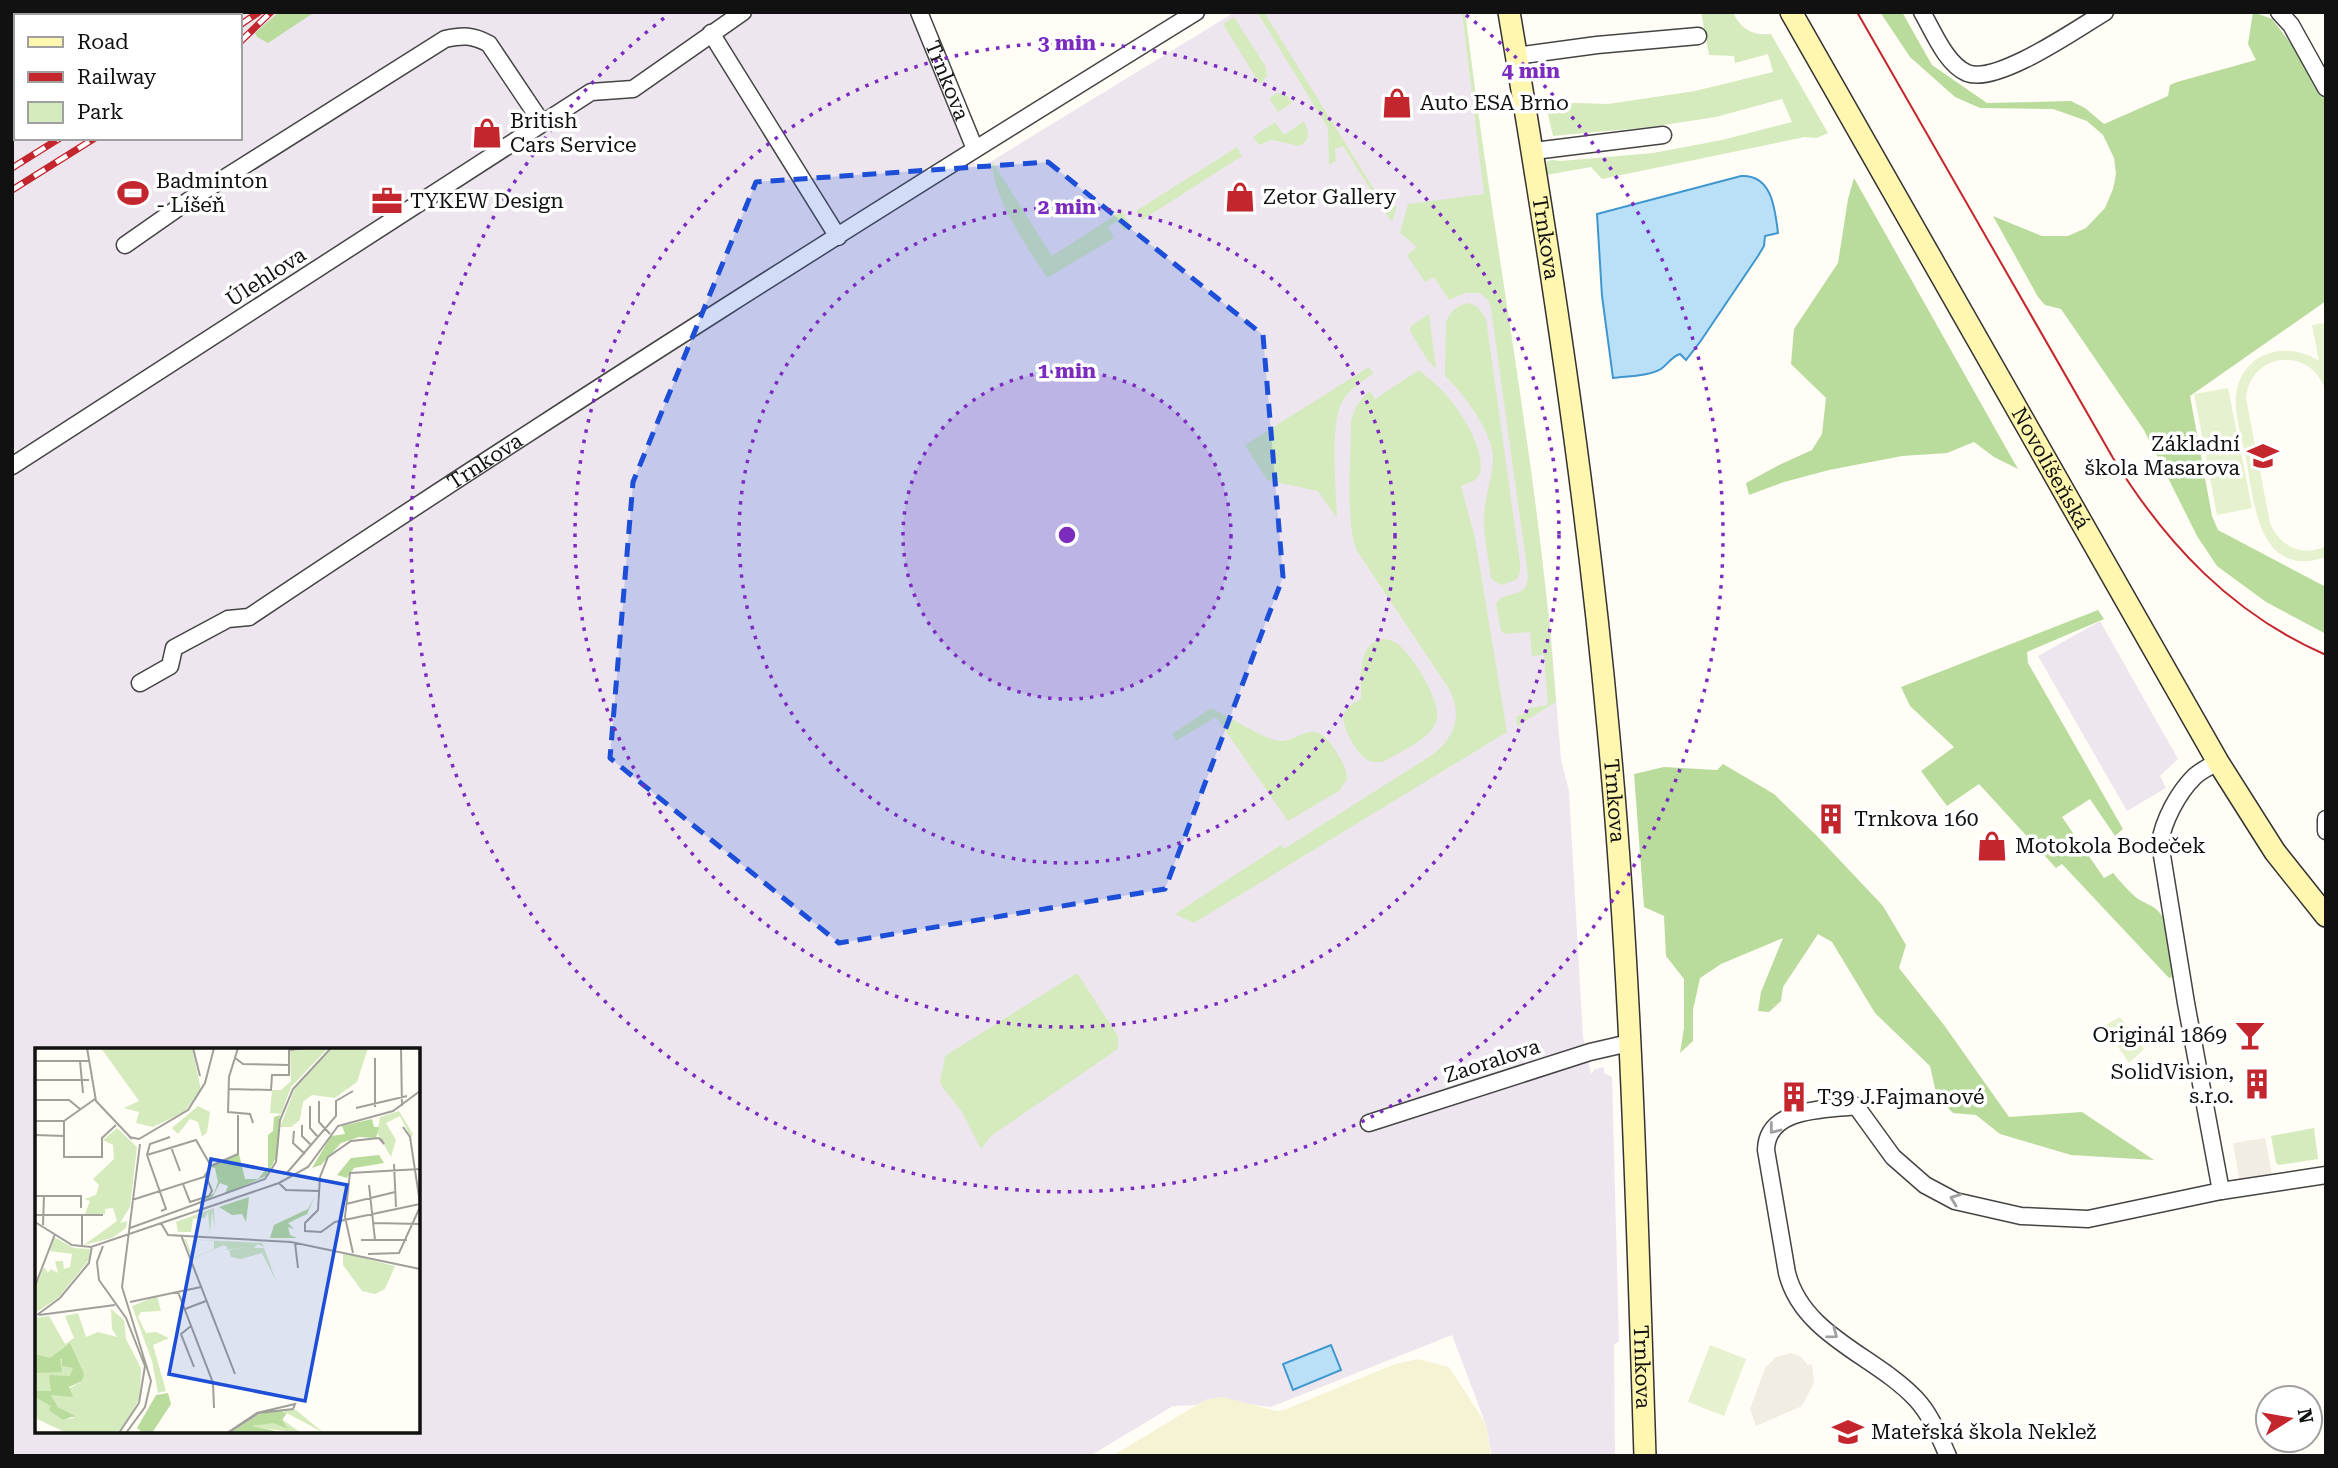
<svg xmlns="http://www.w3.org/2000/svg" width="2338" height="1468" font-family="'Roboto Serif',serif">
<rect width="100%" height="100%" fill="#fffdf5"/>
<!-- industrial -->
<g fill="#eee6ef" fill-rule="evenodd">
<path d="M12 12H912L977 170 1235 12H1465L1488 190 1532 478 1550 624 1561 759 1569 791 1583 1037 1591 1074 1595 1069 1604 1067V1073L1612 1077 1619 1341 1614 1345 1615 1456H1492L1486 1425 1452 1335 1271 1407 1246 1404 1223 1397 1205 1400 1197 1405 1173 1406 1090 1456H12ZM16 16H240V138H16ZM37 1050H418V1431H37Z"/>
<path d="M2100 621 2178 759 2160 776 2166 788 2127 811 2038 656Z"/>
</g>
<!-- farmland -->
<path fill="#f6f3d4" d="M1418 1359 1449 1367 1486 1424 1491 1456H1112L1205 1400 1223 1397 1277 1411 1284 1410 1395 1364Z"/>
<!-- green -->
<g fill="#d5ebbd">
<path d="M1257 12H1264L1385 207 1397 206 1393 220H1390L1343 146 1335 149 1336 161 1329 165 1328 128Z"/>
<path d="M1462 12H1465C1493 242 1539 470 1556 702L1517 726 1516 717 1526 713 1529 708 1548 705 1544 655 1532 656 1530 632 1506 634 1501 631 1496 604C1505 588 1527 602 1528 575L1491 309 1489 301 1480 293H1465L1449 300 1434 277 1425 282 1407 255 1417 247 1400 233 1408 204 1484 194Z"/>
<path d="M1701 12H1733C1740 29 1753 36 1771 34L1828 133 1817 138 1805 137 1602 179 1591 167 1546 175 1547 161 1553 160 1561 161 1653 153 1722 140 1792 122 1782 99 1716 117 1650 127 1553 136 1545 102 1608 104 1695 91 1773 72 1768 54 1735 63 1734 56 1709 55Z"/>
<path d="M1234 17 1266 67 1267 76 1260 84 1223 24Z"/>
<path d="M1277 93 1287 96 1292 103 1278 112 1269 98Z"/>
<path d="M1304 121C1309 132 1311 140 1299 146L1272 140 1259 145 1253 137 1275 122 1284 135Z"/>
<path d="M1237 147 1242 156 1142 220 1136 211Z"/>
<path d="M992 161 1052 256 1122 211 1131 227 1124 231 1117 221 1108 227 1114 238 1047 278C1028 248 992 197 992 161Z"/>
<path d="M1469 303 1478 307 1486 319 1520 563V572L1517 579 1502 585 1491 579C1489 560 1484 539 1484 519 1484 499 1492 480 1493 460 1495 436 1463 392 1445 376L1446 322C1451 311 1457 305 1469 303Z"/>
<path d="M1429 314 1436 369 1428 361 1410 331 1411 326Z"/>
<path d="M1369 367 1373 374C1360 382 1348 390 1341 404 1330 429 1336 488 1337 518L1318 491 1267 480 1245 445Z"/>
<path d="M1419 370C1428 378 1439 386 1447 396 1461 411 1488 454 1479 475 1476 482 1467 483 1461 486L1475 538 1507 732 1194 923 1175 914 1281 845 1284 849 1435 753C1456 734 1462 715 1449 689L1357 551C1345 525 1351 452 1351 421 1355 407 1359 400 1370 391L1375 399Z"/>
<path d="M1380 639C1388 639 1394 640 1400 646 1414 658 1444 705 1436 723 1428 741 1399 752 1383 762 1377 762 1371 763 1366 759 1357 754 1340 725 1344 714 1347 707 1354 703 1361 699 1362 678 1356 648 1380 639Z"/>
<path d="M1211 708C1231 718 1251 731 1271 739 1300 750 1310 708 1337 753 1342 762 1347 769 1347 779L1339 791 1288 821 1216 717 1176 741 1172 734Z"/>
<path d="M1077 973 1118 1036V1049L991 1136 981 1149 962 1112 943 1088 940 1082 945 1056Z"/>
<path d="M2314 1128 2318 1159 2279 1165 2276 1163 2271 1136Z"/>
</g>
<!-- forest -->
<g fill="#b9dc9c">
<path d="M279 12H315L268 43 257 37 255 33Z"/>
<path d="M1880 12H1902L1932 65 1987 103 2071 101 2085 108 2104 124 2168 96 2170 85 2177 82 2256 60 2248 44 2253 12 2272 19 2295 49 2326 102V301L2190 396 2212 516 2218 530 2326 587V634L2266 602 2217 566 2197 536 2144 430 2061 309 2045 305 2038 297 1993 216 2042 236H2068L2086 228 2105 208 2113 189 2116 174 2114 158 2103 135 2087 121 2053 109 1980 108 1955 97 1910 57Z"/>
<path d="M1854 178 2001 439 2018 469 1994 457 1974 442 1947 453 1902 456 1829 470 1784 482 1749 495 1746 483 1779 465 1812 450 1822 434 1826 398 1791 364 1794 329 1838 263 1848 199Z"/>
<path d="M2098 610 2104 619 2027 652 2028 663 2123 829 2115 836 2090 799 2062 817 2104 878 2113 873C2121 882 2129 892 2138 899 2148 905 2156 906 2162 916L2176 976 2169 978 2062 864 2056 868 1979 784 1947 806 1921 771 1954 747 1910 706 1901 687Z"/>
<path d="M1723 764 1774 794 1817 836 1883 906 1906 945 1899 968 1944 1025 2009 1117 2082 1112 2154 1160 2071 1155 2000 1134 1976 1115 1953 1113 1937 1097 1930 1066 1875 1013 1832 942 1818 934 1783 987 1781 1001 1769 1012 1758 1011 1761 992 1783 938 1721 964 1700 978 1693 1010V1041L1680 1053 1684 1028V979L1666 956 1664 916 1644 907 1634 774 1664 767 1717 770Z"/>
</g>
<!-- pitch -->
<g fill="#e6f2cf">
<path d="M2323 323 2326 340V393C2314 346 2251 350 2246 398L2270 523C2279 546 2303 558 2326 546V557C2258 580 2254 502 2246 458 2242 437 2232 410 2237 389 2246 350 2289 341 2319 361L2312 325Z"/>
<path d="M2228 388 2252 508 2217 515 2194 394Z"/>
<path d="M2120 1017 2144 1049 2129 1063 2104 1026Z"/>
<path d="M1710 1345 1746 1359 1724 1416 1688 1402Z"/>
</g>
<!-- plaza -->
<g fill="#f1ede2">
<path d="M2265 1138 2272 1174 2242 1179 2239 1178 2233 1143Z"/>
<path d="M1791 1353 1800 1356 1808 1365 1812 1364 1814 1383 1802 1406 1756 1426 1750 1409 1765 1368 1776 1357Z"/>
</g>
<!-- water -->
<g fill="#b9e0f7" stroke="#3f96cf" stroke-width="2">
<path d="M1741 176C1772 174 1775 209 1778 233L1765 236 1764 246 1758 256 1700 342 1686 360 1680 354C1671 357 1668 364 1661 369 1649 376 1628 376 1613 378L1602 296 1597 214Z"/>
<path d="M1331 1345 1341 1370 1293 1390 1283 1364Z"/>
</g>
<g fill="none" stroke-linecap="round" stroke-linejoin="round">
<!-- street casing -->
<g stroke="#444" stroke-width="19">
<g id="street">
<path id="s1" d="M919 12 975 149"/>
<path d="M1922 12C1933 31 1946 64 1967 73 1997 85 2078 28 2105 12"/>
<path d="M2279 12 2291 25 2326 88"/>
<path d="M711 33 838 237"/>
<path d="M1516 56 1597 45 1698 36"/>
<path d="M1534 151 1663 135"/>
<path d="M125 245 188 201 445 39C463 35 473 35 489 44L542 123"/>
<path d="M12 466 591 92 633 89 743 12"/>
<path id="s2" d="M140 683 170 666 174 648 228 619 249 617C560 409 878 209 1196 12"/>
<path d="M2218 762C2210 766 2200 771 2194 777 2178 793 2163 821 2160 843L2186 1003 2221 1191"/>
<path d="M2326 819V831"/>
<path d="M1369 1123 1590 1052 1629 1043"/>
<path d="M1948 1456C1939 1436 1931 1415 1916 1399 1876 1356 1803 1336 1787 1273L1766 1150C1767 1107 1825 1110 1856 1106L1893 1157 1925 1185 1955 1201 2021 1216 2088 1219 2221 1191 2326 1175"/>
</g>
</g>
<!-- secondary casing -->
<g stroke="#333" stroke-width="24">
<g id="secondary">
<path id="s3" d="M1509 12C1549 249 1586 488 1608 727 1631 969 1637 1213 1645 1456"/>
<path id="s4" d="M1791 12 2218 762 2275 852 2326 916"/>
</g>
</g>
<!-- street -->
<use href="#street" stroke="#fff" stroke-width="16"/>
<!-- secondary -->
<use href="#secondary" stroke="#fff6b0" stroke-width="21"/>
<!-- tram -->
<path stroke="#c4262e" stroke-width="2" d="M1857 12 2113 458C2166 544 2232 614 2326 655"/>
<!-- rail casing -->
<g stroke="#c4262e" stroke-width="7">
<g id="rail">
<path d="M240 25 259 12"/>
<path d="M240 42 271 12"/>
<path d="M12 168 60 138"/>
<path d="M12 190 95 138"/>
</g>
</g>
<!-- rail -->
<use href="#rail" stroke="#fff" stroke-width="4.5" stroke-dasharray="13" stroke-linecap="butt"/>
</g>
<!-- one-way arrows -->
<defs><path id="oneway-chevron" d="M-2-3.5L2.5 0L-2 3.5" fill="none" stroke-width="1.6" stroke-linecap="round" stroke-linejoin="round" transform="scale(1.75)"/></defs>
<g stroke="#a0a0a0">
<use href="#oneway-chevron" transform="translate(1774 1129) rotate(128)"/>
<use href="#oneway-chevron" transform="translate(1955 1199) rotate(-159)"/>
<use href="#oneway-chevron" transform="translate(1833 1334) rotate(37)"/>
</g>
<!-- marked area -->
<path fill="#1d4ed8" fill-opacity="0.2" stroke="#1d4ed8" stroke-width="5" stroke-dasharray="14 9" stroke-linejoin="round" d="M1048 162 1263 335 1283 577 1165 889 839 943 610 758 633 482 756 182Z"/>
<!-- distance rings -->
<circle cx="1067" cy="535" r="164" fill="#7b2cbf" fill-opacity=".12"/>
<g fill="none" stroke="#7b2cbf" stroke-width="3.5" stroke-dasharray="3.5 7">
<circle cx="1067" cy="535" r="164"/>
<circle cx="1067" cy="535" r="328"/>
<circle cx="1067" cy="535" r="492"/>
<path d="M1466 15A656 656 0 1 1 668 15"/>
</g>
<!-- icons -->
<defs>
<g id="shop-bare" transform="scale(2.415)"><path d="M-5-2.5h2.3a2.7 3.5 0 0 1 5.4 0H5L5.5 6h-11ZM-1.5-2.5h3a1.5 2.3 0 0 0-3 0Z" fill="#c4262e" stroke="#fff" stroke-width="2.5" paint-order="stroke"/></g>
<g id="stadium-bare" transform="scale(2.415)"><path d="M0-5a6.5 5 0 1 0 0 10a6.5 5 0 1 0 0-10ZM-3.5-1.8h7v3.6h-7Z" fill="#c4262e" stroke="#fff" stroke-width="2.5" paint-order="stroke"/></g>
<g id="office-bare" transform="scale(2.415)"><path d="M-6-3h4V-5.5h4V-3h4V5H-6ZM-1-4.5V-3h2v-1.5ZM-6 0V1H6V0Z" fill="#c4262e" stroke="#fff" stroke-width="2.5" paint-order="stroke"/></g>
<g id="school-bare" transform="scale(2.415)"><path d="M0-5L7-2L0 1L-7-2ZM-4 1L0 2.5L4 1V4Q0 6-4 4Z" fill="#c4262e" stroke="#fff" stroke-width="2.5" paint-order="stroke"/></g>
<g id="building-bare" transform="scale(2.415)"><path d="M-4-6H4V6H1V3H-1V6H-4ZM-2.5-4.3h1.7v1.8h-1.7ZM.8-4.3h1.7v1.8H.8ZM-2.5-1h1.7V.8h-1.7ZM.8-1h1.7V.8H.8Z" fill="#c4262e" stroke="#fff" stroke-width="2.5" paint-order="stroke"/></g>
<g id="bar-bare" transform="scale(2.415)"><path d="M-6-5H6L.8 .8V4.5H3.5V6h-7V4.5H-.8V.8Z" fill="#c4262e" stroke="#fff" stroke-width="2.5" paint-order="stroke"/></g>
</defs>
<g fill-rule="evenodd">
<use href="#shop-bare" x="1397" y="103"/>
<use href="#shop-bare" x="487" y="133"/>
<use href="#stadium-bare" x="133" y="193"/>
<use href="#shop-bare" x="1240" y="197"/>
<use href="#office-bare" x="387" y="201"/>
<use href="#school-bare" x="2263" y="456"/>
<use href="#building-bare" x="1831" y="819"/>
<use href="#shop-bare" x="1992" y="846"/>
<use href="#bar-bare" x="2250" y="1035"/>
<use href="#building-bare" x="2257" y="1084"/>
<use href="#building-bare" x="1794" y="1097"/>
<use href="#school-bare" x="1848" y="1432"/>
</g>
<g text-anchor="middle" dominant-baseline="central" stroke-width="7" stroke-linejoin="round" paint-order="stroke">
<!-- street labels -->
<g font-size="21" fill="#111" stroke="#fff">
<text stroke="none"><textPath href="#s1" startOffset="74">Trnkova</textPath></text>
<text stroke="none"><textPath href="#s3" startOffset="229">Trnkova</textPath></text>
<text transform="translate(266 277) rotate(-33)">Úlehlova</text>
<text stroke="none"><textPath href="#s2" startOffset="418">Trnkova</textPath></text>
<text stroke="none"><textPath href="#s4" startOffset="525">Novolíšeňská</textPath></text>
<text stroke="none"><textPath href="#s3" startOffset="796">Trnkova</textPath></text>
<text transform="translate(1492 1061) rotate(-18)">Zaoralova</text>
<text stroke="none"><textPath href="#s3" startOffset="1363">Trnkova</textPath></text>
</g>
<!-- poi labels -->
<g font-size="21" fill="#111" stroke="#fff" text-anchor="start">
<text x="1420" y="103">Auto ESA Brno</text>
<text x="510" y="121">British<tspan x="510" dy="24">Cars Service</tspan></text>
<text x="156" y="181">Badminton<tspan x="156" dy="24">- Líšeň</tspan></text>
<text x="1263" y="197">Zetor Gallery</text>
<text x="410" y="201">TYKEW Design</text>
<text x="2240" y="444" text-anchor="end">Základní<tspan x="2240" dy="24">škola Masarova</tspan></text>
<text x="1854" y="819">Trnkova 160</text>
<text x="2015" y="846">Motokola Bodeček</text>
<text x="2227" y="1035" text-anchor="end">Originál 1869</text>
<text x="2234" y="1072" text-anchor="end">SolidVision,<tspan x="2234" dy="24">s.r.o.</tspan></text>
<text x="1817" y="1097">T39 J.Fajmanové</text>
<text x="1871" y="1432">Mateřská škola Neklež</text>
</g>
</g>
<!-- overview -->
<g transform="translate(35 1048)">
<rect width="385" height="385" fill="#fffdf5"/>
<path d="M66 0H157L166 42 149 64 118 79 101 75 104 64 89 60 104 53ZM293 0 256 39 246 66 235 65 237 42H246L256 33 255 3ZM297 0H333L322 34 300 50 277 47 268 54 265 72 256 79H245L262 35ZM163 58 175 64 172 84 167 89 163 74 155 71 143 86 137 80ZM364 63 378 86 376 90 365 68 351 75 361 92 356 109 342 85 345 69ZM82 80 102 99 95 159 85 175 92 173 91 180 77 190 49 197 82 173 78 160 70 161V166H50L55 153 50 151 61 147 64 137 58 131 79 111 78 97 68 92ZM179 160 180 182 177 163 175 186 173 164 170 170 158 171 156 184H143L141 174ZM19 189 39 200 55 201 54 212 23 250 0 265V240L9 219 13 225 16 221 23 225 20 213H28L29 221 35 219 37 206 15 203ZM149 191 227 195 229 199 223 196 219 200H229L241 233 227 205 206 211 196 209 194 202 210 199 190 202 193 200 189 197 157 211ZM151 191 179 193V201L158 210ZM308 205 360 218 350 241 340 246 327 243 308 217ZM122 248 126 263 106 264 103 269 111 285 121 284 134 290 118 297 131 343 123 345 117 313 97 258ZM76 261 89 272 91 291 106 320 105 349 94 371 82 385H32L2 371 1 350 17 358 28 372 39 370 23 359 16 347 26 345 47 333 48 327 28 343H0V270L14 268 30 296 39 290 30 268 43 265 51 289 63 284 82 289 77 281ZM251 361 261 362 289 385 248 363V372L266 385 217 379 228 375 225 366Z" fill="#d5ebbd" fill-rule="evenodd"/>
<path d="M245 67 241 110 231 128 190 146 193 138 185 135 178 148 169 154 154 159 179 145 183 134 180 120 176 119 204 106 210 131H223L233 119V87L238 83 239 69ZM337 71 339 79H344L341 90 324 89 306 95 286 117 277 120 296 88 310 86 307 78ZM344 107 349 115 319 120 312 130 302 127 316 110ZM280 148 272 166 253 175 259 181 253 179 255 187 262 190H235L239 177 273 161ZM214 149 211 174 207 166 197 167 184 159ZM35 295 49 326 47 333 34 339 38 349 16 347 23 359 40 368 28 372 14 362 16 358 1 350 0 343H16L14 327 35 328 38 320 27 318V310L25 311 27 324 0 325V306L15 310ZM133 345 136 356 117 385 107 384 102 380 121 347ZM243 363 252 365 247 372 253 381 238 375 217 378 250 385H195L225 366Z" fill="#b9dc9c"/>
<path fill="none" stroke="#a09f9a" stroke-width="2" d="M52 0 61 53 97 91M158 0 165 28M203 0 194 29 193 64 215 66 218 75M366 0 367 58M199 9 208 16 254 17M0 13H54M45 13 48 45M0 32H54M193 41 236 42 237 27H254V2L275 0M0 52H34L45 61M284 53V74L295 86M275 58V80L282 88M340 59V10M321 60 372 48M0 73H29M29 73V109H67V90L81 77M29 73 60 51M267 77V88L276 97M368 79 375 89 385 155M259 83 258 95 270 106M0 87 29 88M94 89 104 91 153 62 170 35 179 0M346 91 349 96 344 90 316 93 293 109 285 129 283 162 270 175V183L286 184 300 174 385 156M136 99 145 123M112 107 161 92 176 118M359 116 361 159M176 118 203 106V67M251 126 301 68V53L318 43M244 135 251 142 284 143M148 136 155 154 174 148 177 143 171 128M334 137 340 192M0 148H46V160M97 152 169 129 176 118M311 156 360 144M126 163 131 161 112 107 115 96 135 89M0 167H68M0 174 37 197 56 199 244 135 273 119 303 78 358 63 385 43M126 175 133 187 256 194 385 221M339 175 385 176M8 177 9 148M95 180 230 131 241 114 245 72 258 41 296 0M146 187 200 326M326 192H372M260 195 263 220M68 198 62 214 64 232 91 270 110 318 104 355 84 385M47 199V167M318 205 310 169 315 125 385 121M333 206 364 205 385 159M0 238 20 186M143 244 178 335 179 360M95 254 166 239M150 261 171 253M2 267 25 250 54 215 57 198M4 267 80 257M156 278 146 286 159 319M91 385 110 359 116 333 87 239 105 96M192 385 222 365 260 356 258 361 224 365 193 385"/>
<path fill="#1d4ed8" fill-opacity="0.15" stroke="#1d4ed8" stroke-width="3.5" d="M176 111 312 137 270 353 134 326Z"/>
<rect width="385" height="385" fill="none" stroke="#111" stroke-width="3.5"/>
</g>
<circle cx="1067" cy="535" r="10" fill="#7b2cbf" stroke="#fff" stroke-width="3.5"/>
<g font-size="21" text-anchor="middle" font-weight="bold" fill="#7b2cbf" stroke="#fff" stroke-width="7" stroke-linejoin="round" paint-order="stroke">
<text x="1067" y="50">3 min</text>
<text x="1531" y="78">4 min</text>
<text x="1067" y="214">2 min</text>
<text x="1067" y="378">1 min</text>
</g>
<!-- border -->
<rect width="2338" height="1468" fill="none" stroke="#111111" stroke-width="28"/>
<!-- legend -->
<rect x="14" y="14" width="228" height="126" fill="#ffffff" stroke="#a0a0a0" stroke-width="2"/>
<rect x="28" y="37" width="35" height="10" fill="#fff6b0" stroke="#a0a0a0" stroke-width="2"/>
<text x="77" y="49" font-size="21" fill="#111111">Road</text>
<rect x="28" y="72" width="35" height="10" fill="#c4262e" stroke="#a0a0a0" stroke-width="2"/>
<text x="77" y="84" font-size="21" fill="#111111">Railway</text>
<rect x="28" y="102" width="35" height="21" fill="#d5ebbd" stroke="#a0a0a0" stroke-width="2"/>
<text x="77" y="119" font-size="21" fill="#111111">Park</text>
<!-- north arrow -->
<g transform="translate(2289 1419) rotate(79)"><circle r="33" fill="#ffffff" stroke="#a0a0a0" stroke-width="2"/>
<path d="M0-5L12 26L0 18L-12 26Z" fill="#c4262e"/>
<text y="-10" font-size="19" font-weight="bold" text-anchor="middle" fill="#111111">N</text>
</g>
</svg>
